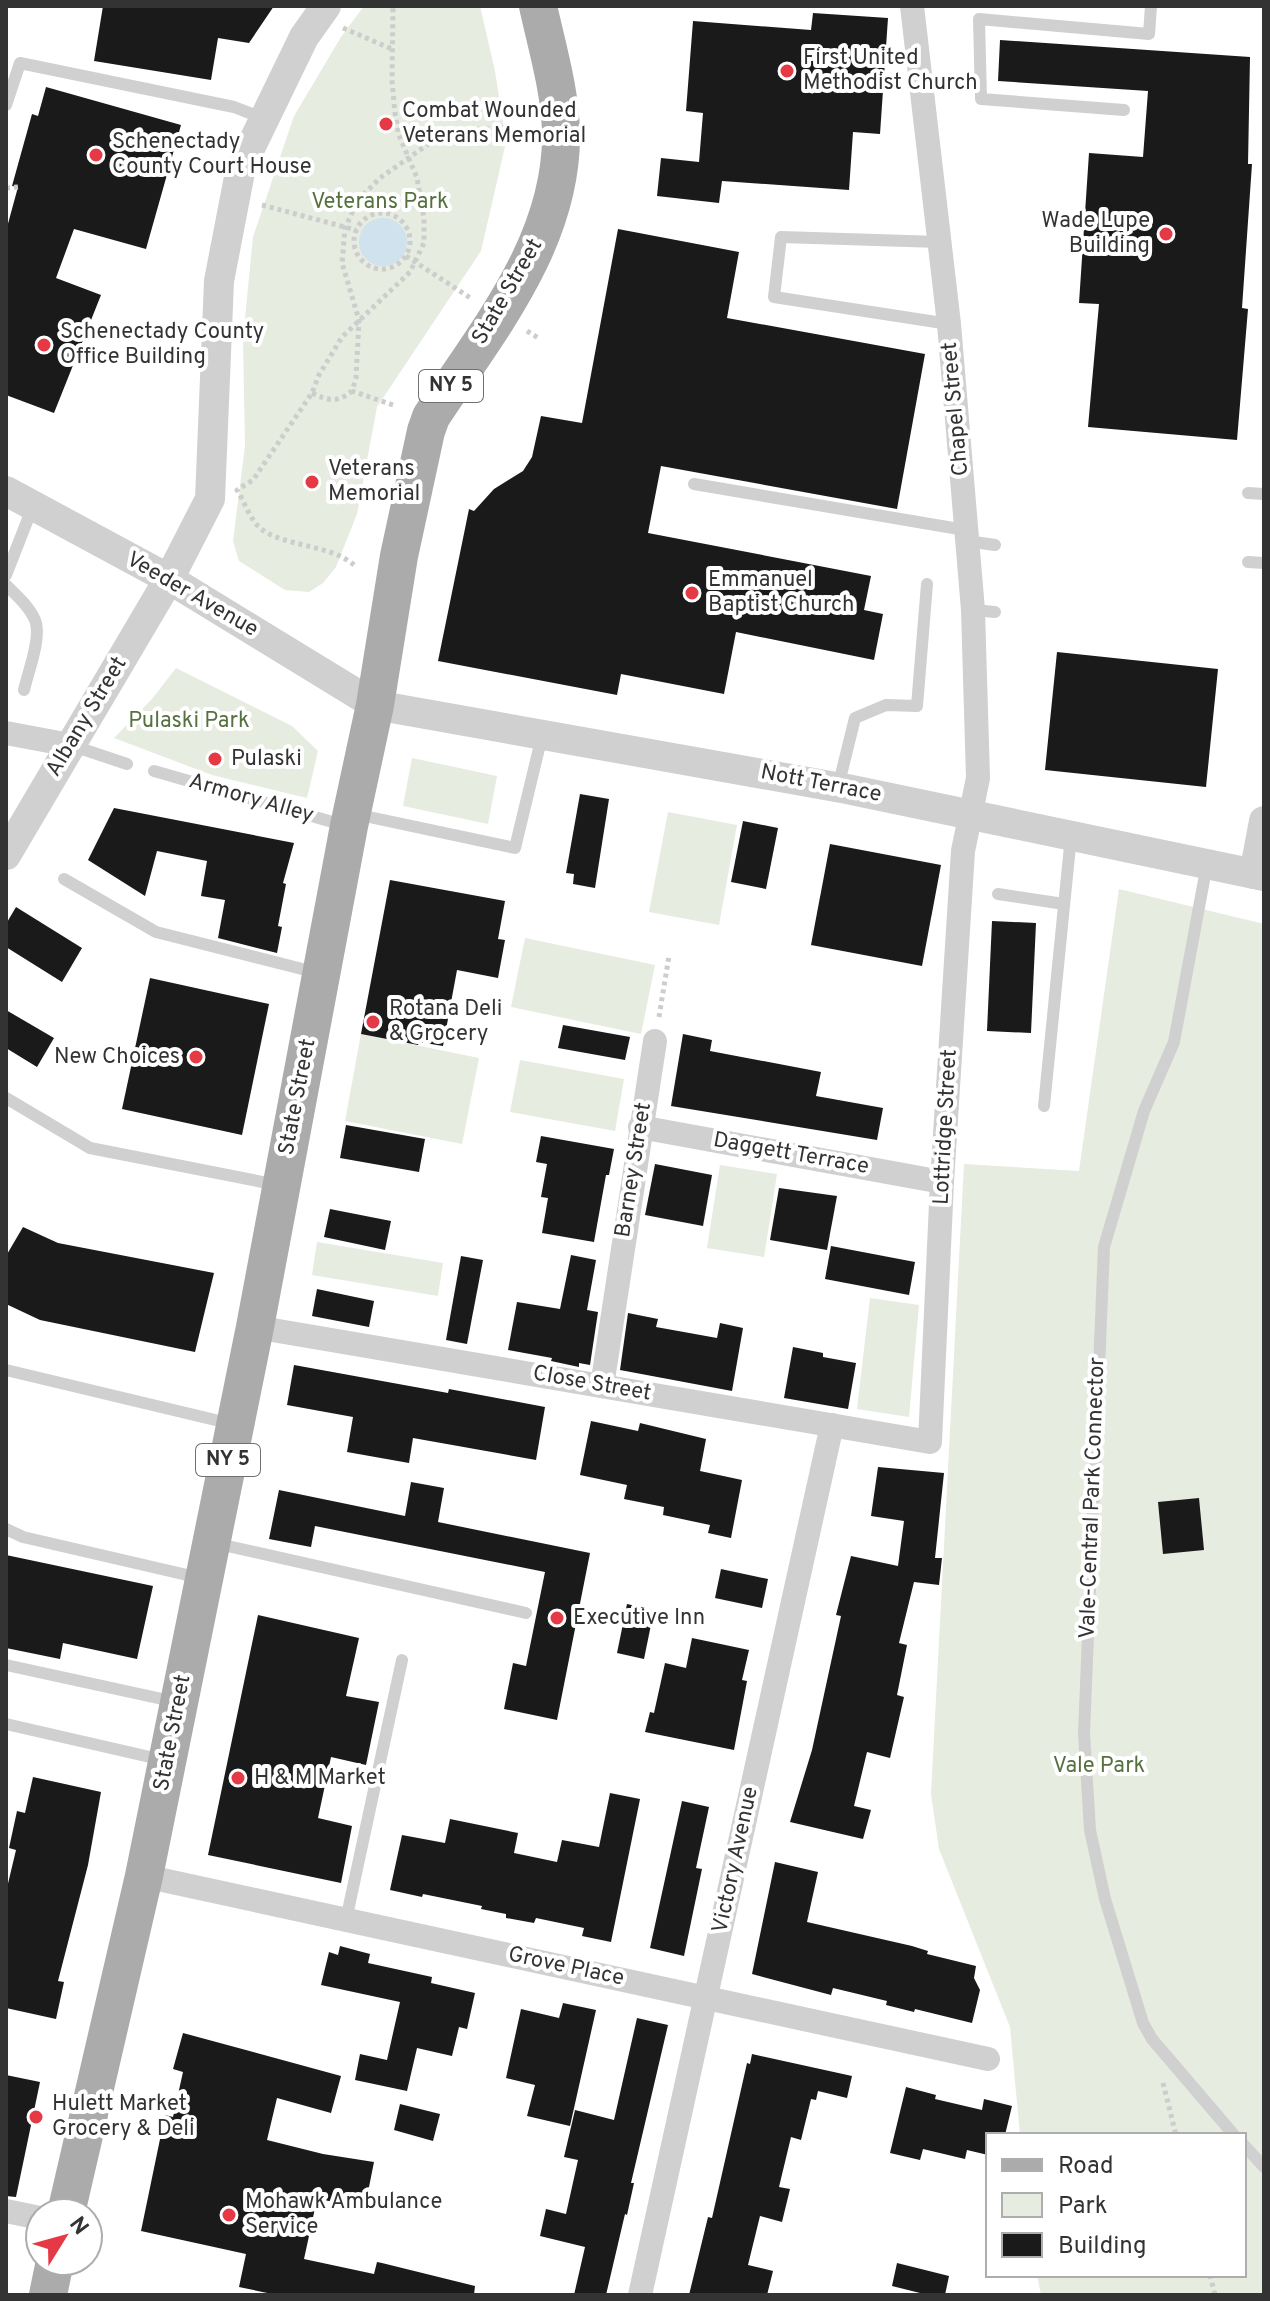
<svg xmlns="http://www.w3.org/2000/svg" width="1270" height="2301" font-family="Overpass,sans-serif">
<rect width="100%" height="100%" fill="#fff"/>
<!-- green -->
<g fill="#e6ecdf">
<path d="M364 6H480L495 71 506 142 481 251 377 407 357 514 336 567 323 583 309 592 285 590 239 561 233 541 245 446 243 339 253 237 294 116 341 37Z"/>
<path d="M176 668 292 726 318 751 307 798 212 775 114 738 152 699Z"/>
<path d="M412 758 497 776 488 824 403 806Z"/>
<path d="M668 812 737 825 719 925 649 912Z"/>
<path d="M1119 889 1264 924V2295H1041L1037 2275H1244V2135H1020L1010 2027 939 1849 931 1794 964 1164 1079 1171Z"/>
<path d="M525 938 655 965 641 1034 511 1007Z"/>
<path d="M361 1034 479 1058 462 1144 345 1121Z"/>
<path d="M520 1060 624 1079 615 1131 510 1112Z"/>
<path d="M720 1165 777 1174 764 1257 707 1248Z"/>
<path d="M317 1242 443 1263 438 1296 312 1275Z"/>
<path d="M870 1298 919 1305 909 1417 857 1409Z"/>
</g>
<!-- water -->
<circle fill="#cfe2ee" cx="383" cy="242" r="24"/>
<!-- building -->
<g fill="#1a1a1a">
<path d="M103 6H274L249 43 218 38 211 80 94 61Z"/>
<path d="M813 13 888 18 880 134 853 132 849 190 722 181 719 203 657 196 661 158 699 162 703 113 686 111 693 21 811 30Z"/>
<path d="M1000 40 1250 57 1248 164H1252L1242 308 1248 309 1237 440 1088 427 1099 304 1079 303 1089 153 1143 157 1148 91 998 81Z"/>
<path d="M46 87 181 125 146 249 74 229 56 278 101 295 54 413 6 395V231L18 187 12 186 32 114 38 116Z"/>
<path d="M618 229 739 252 727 318 925 354 897 509 661 466 648 533 871 576 864 610 883 614 874 660 736 632 724 694 621 674 617 695 438 661 469 509 474 511 494 489 523 471 532 457 541 416 582 423Z"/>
<path d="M1057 652 1218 669 1206 787 1045 770Z"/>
<path d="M580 794 609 799 595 888 573 884 574 874 566 873Z"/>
<path d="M114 808 294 843 283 883 286 884 278 926 282 927 277 953 218 938 225 900 201 896 207 861 157 851 145 896 88 860Z"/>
<path d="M743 821 778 828 766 889 731 882Z"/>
<path d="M830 844 941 865 922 966 811 945Z"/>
<path d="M390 880 505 901 498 939 505 940 498 978 457 970 443 1046 419 1042 418 1045 361 1034Z"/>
<path d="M16 907 82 948 62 982 6 947V924Z"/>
<path d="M992 921 1036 923 1031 1033 987 1031Z"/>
<path d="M150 978 269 1004 242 1135 122 1109Z"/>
<path d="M6 1010 54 1038 37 1067 6 1048Z"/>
<path d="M563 1025 630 1037 625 1060 558 1048Z"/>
<path d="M683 1034 712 1040 710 1051 821 1072 816 1096 883 1108 877 1140 671 1106Z"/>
<path d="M346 1125 425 1139 419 1172 340 1158Z"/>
<path d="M541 1136 614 1149 609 1175H606L594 1242 542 1233 548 1198 541 1197 547 1164 536 1162Z"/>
<path d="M655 1164 712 1175 703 1226 645 1215Z"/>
<path d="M779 1188 837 1196 827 1250 770 1240Z"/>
<path d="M330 1209 391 1221 385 1250 324 1237Z"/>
<path d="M23 1227 58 1243 214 1273 195 1352 40 1320 6 1304V1256Z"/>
<path d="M831 1246 915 1262 909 1295 825 1279Z"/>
<path d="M571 1255 596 1260 587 1310 598 1312 590 1365 579 1363V1367L551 1361 552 1358 508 1350 517 1302 560 1309Z"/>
<path d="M461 1256 483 1260 467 1344 446 1340Z"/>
<path d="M317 1289 374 1301 369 1327 312 1316Z"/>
<path d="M628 1313 658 1319 656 1327 717 1338 720 1323 743 1328 732 1391 620 1370Z"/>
<path d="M793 1347 823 1353V1357L856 1363 848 1409 784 1398Z"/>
<path d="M294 1365 448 1393 449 1389 545 1407 536 1460 413 1438 409 1463 347 1452 353 1417 287 1405Z"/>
<path d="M591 1421 638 1431 640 1423 706 1439 700 1471 742 1480 731 1538 708 1533 710 1525 663 1515 664 1507 624 1499 627 1485 580 1475Z"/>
<path d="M878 1467 944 1473 935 1558H942L939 1585 914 1582 899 1643 907 1645 897 1695 904 1697 890 1758 867 1752 854 1806 871 1810 863 1839 790 1822 812 1750 841 1616 836 1615 851 1556 898 1566 904 1521 871 1516Z"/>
<path d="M411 1482 444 1488 438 1522 590 1553 557 1720 504 1709 513 1663 526 1666 545 1572 315 1526 311 1547 269 1539 279 1490 405 1516Z"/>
<path d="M1199 1498 1204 1550 1163 1554 1158 1502Z"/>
<path d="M6 1555 153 1586 137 1659 63 1643 60 1659 6 1648Z"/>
<path d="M721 1569 768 1579 762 1608 715 1598Z"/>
<path d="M627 1604 654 1610 644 1659 617 1653Z"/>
<path d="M258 1615 359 1638 346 1696 379 1702 366 1765 331 1757 318 1818 352 1826 341 1883 208 1855Z"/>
<path d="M692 1638 749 1650 742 1680 747 1681 734 1750 645 1732 650 1712 654 1713 665 1663 686 1668Z"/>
<path d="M33 1777 101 1792 88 1865 58 1981 64 1982 56 2019 6 2008V1892L16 1850 9 1848 17 1811 25 1813Z"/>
<path d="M610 1793 640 1799 611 1942 582 1936 584 1928 536 1918 534 1923 506 1918V1914L481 1909 482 1906 423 1894 422 1897 390 1890 402 1835 445 1843 450 1819 518 1833 514 1853 557 1862 562 1840 599 1847Z"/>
<path d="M682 1801 709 1807 696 1868 702 1869 684 1956 650 1948Z"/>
<path d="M775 1862 818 1872 807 1922 912 1946 928 1951 927 1954 976 1966 974 1978 980 1990 972 2023 915 2009 914 2012 886 2005 887 2001 833 1988 831 1995 752 1974Z"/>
<path d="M340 1946 370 1954 368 1963 432 1977 431 1983 475 1993 467 2029 459 2027 452 2056 417 2048 407 2091 355 2080 360 2054 387 2060 400 2002 321 1985 329 1952 338 1955Z"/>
<path d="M563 2003 596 2010 570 2126 527 2116 535 2085 506 2078 521 2009 559 2018Z"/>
<path d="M637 2018 668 2025 631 2183H634L627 2215 625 2214 606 2295H574L585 2247 540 2236 546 2209 566 2214 578 2160 564 2157 575 2110 614 2120Z"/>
<path d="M183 2033 341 2076 331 2113 277 2098 267 2140 323 2154 374 2162 365 2207 317 2199 304 2259 374 2274 377 2262 382 2263 475 2286 474 2295H277L239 2287 246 2254 141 2231 165 2115 173 2117 183 2072 173 2069Z"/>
<path d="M752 2054 852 2076 847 2098 818 2091 816 2100 811 2099 801 2140 791 2137 779 2187 790 2189 782 2222 760 2216 748 2265 773 2271 767 2295H689L708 2217 712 2218 747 2063 750 2064Z"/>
<path d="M6 2075 40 2082 16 2197 6 2196Z"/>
<path d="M906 2087 936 2095 935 2099 982 2110 984 2099 1012 2106 1005 2135H988V2155L967 2150 965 2159 923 2149 920 2160 890 2153Z"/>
<path d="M400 2104 440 2114 433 2141 394 2130Z"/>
<path d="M897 2263 949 2276 945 2295H928L892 2286Z"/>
</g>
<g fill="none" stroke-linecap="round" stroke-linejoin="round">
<!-- path -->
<g stroke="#cdcdcd" stroke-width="5" stroke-dasharray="4 4" stroke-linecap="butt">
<path d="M343 28 392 49"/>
<path d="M6 188 18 187"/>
<path d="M262 205 356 230"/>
<circle cx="382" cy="241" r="28"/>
<path d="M406 256 472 299"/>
<path d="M527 331 540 339"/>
<path d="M312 393C329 401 337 403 352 391"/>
<path d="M393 405 352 391 356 378 359 320 342 263 345 228 358 200 380 178 447 131 513 127"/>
<path d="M354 565C330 544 283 547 260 528 250 519 244 501 237 490L253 480 312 393 319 375 342 337 410 272 424 243V218L417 178 399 135 395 113 392 81 393 6"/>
<path d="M659 1017 669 956"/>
<path d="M1163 2083 1176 2135"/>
<path d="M1210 2275 1215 2295"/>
</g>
<!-- service -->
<g stroke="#d0d0d0" stroke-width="12">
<path d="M6 105 20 63 234 107 265 119"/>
<path d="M1124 110 981 99 979 19 1149 34 1151 6"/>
<path d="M939 242 781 237 774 297 949 324"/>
<path d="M694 484 965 530"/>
<path d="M1248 493 1264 494"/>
<path d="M967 541 995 545"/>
<path d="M1248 562 1264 563"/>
<path d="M6 575 33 506"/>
<path d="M6 585C16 595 29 606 35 620 42 637 28 672 24 690"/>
<path d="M973 610 995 612"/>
<path d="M73 746 127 764"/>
<path d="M154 771 343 825"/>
<path d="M838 787 855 718 886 705 917 706 927 584"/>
<path d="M355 814 515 848 542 736"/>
<path d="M1207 864 1174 1042 1144 1111 1104 1247 1084 1733 1090 1830 1105 1899 1143 2023 1152 2039 1234 2135"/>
<path d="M64 879 156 932 318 973"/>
<path d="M998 894 1064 904"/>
<path d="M6 1098 90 1148 278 1185"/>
<path d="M1044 1106 1071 836"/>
<path d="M6 1370 232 1424"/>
<path d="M6 1529 23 1537 200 1578"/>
<path d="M214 1543 526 1613"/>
<path d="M6 1665 176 1702"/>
<path d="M6 1724 163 1760"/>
<path d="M346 1920 402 1660"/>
<path d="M1244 2145 1264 2167"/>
</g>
<!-- minor -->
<g stroke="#d0d0d0" stroke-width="24">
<path d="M6 733 70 745"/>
<path d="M640 1127 942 1182"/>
<path d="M255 1327 930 1442 942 1182 963 851 978 778 973 610 949 324 912 6"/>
<path d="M602 1386 655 1041"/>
<path d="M144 1876 988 2059"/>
<path d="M6 2211 40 2218"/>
<path d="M640 2295 832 1425"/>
</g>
<!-- tertiary -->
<g stroke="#d0d0d0" stroke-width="30">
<path d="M6 491 169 579 375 705 847 789 1264 876"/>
<path d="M6 855 169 579 210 499 219 281 241 167 304 37 326 6"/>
<path d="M1254 874 1264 821"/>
</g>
<!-- primary -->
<g stroke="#ababab" stroke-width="38">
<path d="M66 2213 144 1876 255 1327 349 826 375 705 399 556 426 431 431 417C488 330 563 241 561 132 560 90 547 47 538 6"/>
<path d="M48 2295 55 2261"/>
</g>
</g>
<!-- markers -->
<g fill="#e63946" stroke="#fff" stroke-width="3">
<circle cx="787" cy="71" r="8"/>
<circle cx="386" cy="124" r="8"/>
<circle cx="96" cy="155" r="8"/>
<circle cx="1166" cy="234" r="8"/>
<circle cx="44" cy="345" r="8"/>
<circle cx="312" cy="482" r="8"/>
<circle cx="692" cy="593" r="8"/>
<circle cx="215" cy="759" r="8"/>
<circle cx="373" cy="1022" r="8"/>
<circle cx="196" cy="1057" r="8"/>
<circle cx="557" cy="1618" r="8"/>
<circle cx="238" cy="1778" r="8"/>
<circle cx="36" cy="2117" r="8"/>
<circle cx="229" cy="2215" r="8"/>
</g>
<g text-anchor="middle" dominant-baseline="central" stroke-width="8" stroke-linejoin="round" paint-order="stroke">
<!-- shield labels -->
<g fill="#fff" stroke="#707070" stroke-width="2">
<rect x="419" y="370" width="64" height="32" rx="6"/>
<rect x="196" y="1444" width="64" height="32" rx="6"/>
</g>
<g font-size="20" font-weight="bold" fill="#333">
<text x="451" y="386">NY 5</text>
<text x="228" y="1460">NY 5</text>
</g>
<!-- poi labels -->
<g font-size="22" fill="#333" stroke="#fff" text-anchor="start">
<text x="803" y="58">First United<tspan x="803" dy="25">Methodist Church</tspan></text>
<text x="402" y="111">Combat Wounded<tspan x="402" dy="25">Veterans Memorial</tspan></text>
<text x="112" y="142">Schenectady<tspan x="112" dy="25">County Court House</tspan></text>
<text x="1150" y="221" text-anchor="end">Wade Lupe<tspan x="1150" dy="25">Building</tspan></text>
<text x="60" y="332">Schenectady County<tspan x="60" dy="25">Office Building</tspan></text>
<text x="328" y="469">Veterans<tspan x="328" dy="25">Memorial</tspan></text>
<text x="708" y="580">Emmanuel<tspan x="708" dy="25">Baptist Church</tspan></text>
<text x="231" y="759">Pulaski</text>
<text x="389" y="1009">Rotana Deli<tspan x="389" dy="25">&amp; Grocery</tspan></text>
<text x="180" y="1057" text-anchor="end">New Choices</text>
<text x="573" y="1618">Executive Inn</text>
<text x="254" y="1778">H &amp; M Market</text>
<text x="52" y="2104">Hulett Market<tspan x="52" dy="25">Grocery &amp; Deli</tspan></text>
<text x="245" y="2202">Mohawk Ambulance<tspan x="245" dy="25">Service</tspan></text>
</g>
<!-- park labels -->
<g font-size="22" fill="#56703f" stroke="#fff">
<text x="380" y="202">Veterans Park</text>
<text x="189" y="721">Pulaski Park</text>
<text x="1099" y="1766">Vale Park</text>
</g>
<!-- street labels -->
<g font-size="22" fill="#333" stroke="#fff">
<text transform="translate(508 292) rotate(-60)">State Street</text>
<text transform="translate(956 409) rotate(-95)">Chapel Street</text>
<text transform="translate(192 595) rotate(30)">Veeder Avenue</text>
<text transform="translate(87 717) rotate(-59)">Albany Street</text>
<text transform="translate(821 784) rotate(11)">Nott Terrace</text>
<text transform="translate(251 799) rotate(16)">Armory Alley</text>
<text transform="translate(298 1097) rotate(-79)">State Street</text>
<text transform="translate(946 1127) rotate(-87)">Lottridge Street</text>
<text transform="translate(791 1154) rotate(10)">Daggett Terrace</text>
<text transform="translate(634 1170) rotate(-81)">Barney Street</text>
<text transform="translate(592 1384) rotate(10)">Close Street</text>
<text transform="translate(1093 1498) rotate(-88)">Vale-Central Park Connector</text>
<text transform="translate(173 1733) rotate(-79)">State Street</text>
<text transform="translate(736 1860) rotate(-78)">Victory Avenue</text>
<text transform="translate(566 1967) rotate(12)">Grove Place</text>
</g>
</g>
<!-- border -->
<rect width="1270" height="2301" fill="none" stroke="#333333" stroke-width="16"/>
<!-- legend -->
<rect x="986" y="2133" width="260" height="144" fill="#ffffff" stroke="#adadad" stroke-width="2"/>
<rect x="1002" y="2159" width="40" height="12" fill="#ababab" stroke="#adadad" stroke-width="2"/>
<text x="1058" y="2173" font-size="24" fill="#333333">Road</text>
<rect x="1002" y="2193" width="40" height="24" fill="#e6ecdf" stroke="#adadad" stroke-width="2"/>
<text x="1058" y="2213" font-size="24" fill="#333333">Park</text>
<rect x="1002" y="2233" width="40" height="24" fill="#1a1a1a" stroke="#adadad" stroke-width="2"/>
<text x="1058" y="2253" font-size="24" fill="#333333">Building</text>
<!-- north arrow -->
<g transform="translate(64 2237) rotate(53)"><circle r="38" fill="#ffffff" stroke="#adadad" stroke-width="2"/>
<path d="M0-6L14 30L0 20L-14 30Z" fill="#e63946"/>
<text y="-12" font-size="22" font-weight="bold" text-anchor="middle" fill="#333333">N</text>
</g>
</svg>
